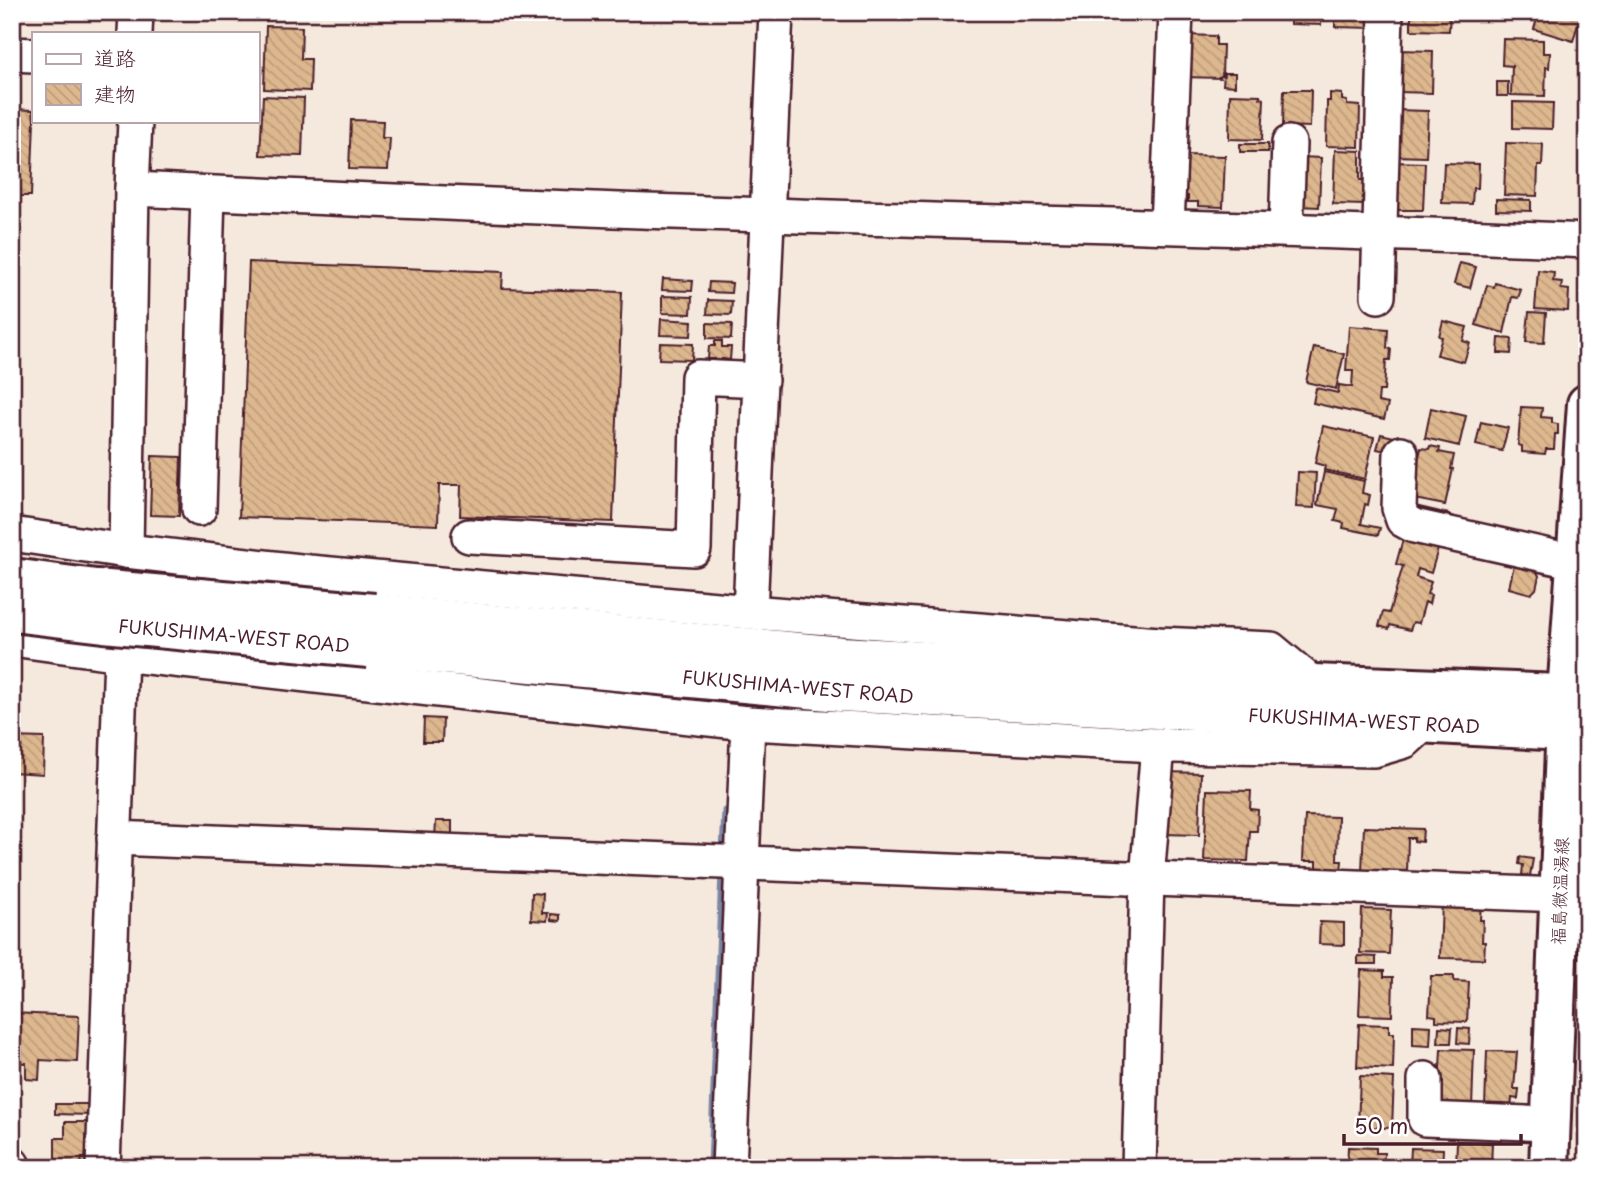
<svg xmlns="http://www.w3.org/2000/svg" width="1599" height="1180" font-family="'Playpen Sans','Klee One',sans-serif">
<defs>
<pattern id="building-back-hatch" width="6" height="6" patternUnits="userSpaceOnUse" patternTransform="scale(1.75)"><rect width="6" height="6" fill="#ddb78e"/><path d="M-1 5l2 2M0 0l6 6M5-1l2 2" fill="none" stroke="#bf9d7b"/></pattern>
</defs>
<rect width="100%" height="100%" fill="#f5e9dd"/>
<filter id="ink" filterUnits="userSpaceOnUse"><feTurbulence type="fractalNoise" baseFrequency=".0143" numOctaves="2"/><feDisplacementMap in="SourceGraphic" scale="14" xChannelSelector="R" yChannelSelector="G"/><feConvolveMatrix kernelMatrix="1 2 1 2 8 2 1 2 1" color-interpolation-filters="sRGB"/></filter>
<g filter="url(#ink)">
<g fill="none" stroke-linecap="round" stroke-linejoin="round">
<!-- stream -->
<g stroke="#7a85a4" stroke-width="7">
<path d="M723 852 725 811"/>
<path d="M711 1168 722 871"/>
</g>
</g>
<!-- building -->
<g fill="url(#building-back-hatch)" stroke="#4a1f2b" stroke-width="2">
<path d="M1290 12H1322L1321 25 1290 24Z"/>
<path d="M1335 12H1374L1373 28 1335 27Z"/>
<path d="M1411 12H1450L1449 31 1411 30Z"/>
<path d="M1539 12H1576L1581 14 1573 41 1534 29Z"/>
<path d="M266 26 302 27 301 59H311L310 91 264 89Z"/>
<path d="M1184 35 1216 36V45H1223L1222 76 1219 77 1220 78 1183 77Z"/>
<path d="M1503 39 1543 40V53H1550L1549 68 1546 67 1545 96 1511 95 1512 66 1502 65Z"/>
<path d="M1400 50 1433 51 1432 93 1399 92Z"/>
<path d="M1224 73H1235V86L1223 85Z"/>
<rect x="1497" y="82" width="11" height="14"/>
<path d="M1284 90H1311L1310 127 1283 126Z"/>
<path d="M1330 93 1342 94V100L1347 101V105L1360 106 1359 147 1326 146 1327 105V101H1330Z"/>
<path d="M1230 94 1260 95V98L1264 99 1262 140 1229 139Z"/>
<path d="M263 96 304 98 302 156 260 155Z"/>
<path d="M1513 102 1553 103 1552 129 1513 128Z"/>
<path d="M12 109 33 110 34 121 31 196H17L14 258H12Z"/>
<path d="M1395 110 1428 111 1426 157 1393 156Z"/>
<path d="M351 120 383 121 382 138H390L388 170 349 169Z"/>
<path d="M1506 143 1543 144 1542 166H1538L1537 196 1504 195Z"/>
<rect x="1240" y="144" width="28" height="8"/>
<path d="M1335 150 1360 151V180H1365L1364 205 1333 204Z"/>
<path d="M1185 155 1225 156 1223 207 1198 206V202H1188V196H1184Z"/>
<path d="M1301 157 1321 158 1319 207 1299 206Z"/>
<path d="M1394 162 1425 163 1423 210H1393Z"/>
<path d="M1444 163 1479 164 1478 188H1473L1472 204 1442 203Z"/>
<path d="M1496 199 1531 200V211L1496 210Z"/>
<path d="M249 262 503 272 502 288 622 292 613 522 460 516 461 485H439L438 525 239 517Z"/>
<path d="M1460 263 1476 267 1470 288 1454 284Z"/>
<path d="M1538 270 1554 272 1553 281 1562 282 1561 289 1569 290 1568 311 1535 309Z"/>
<path d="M663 279 693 281 692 291 662 290Z"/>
<path d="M709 282 732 283 731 293 708 292Z"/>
<path d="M1495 283 1521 290 1518 298 1512 297 1504 333 1476 325 1487 285 1494 287Z"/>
<path d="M662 296 692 297 691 314 662 313Z"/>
<path d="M708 300 732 301 731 315 707 314Z"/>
<path d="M1529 312 1546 313 1544 343 1526 342Z"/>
<path d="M661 319 692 321 691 336 660 335Z"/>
<path d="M1443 321 1467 327 1463 341 1470 343 1464 362 1437 355 1442 337 1439 336Z"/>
<path d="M707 323 732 324 731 339 707 338Z"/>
<path d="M1349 326 1388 329 1387 348 1391 349 1390 360H1386L1384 391H1379L1378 402 1388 404 1384 419 1313 403 1316 388 1338 393 1339 385 1352 387 1353 371H1346Z"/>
<path d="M1499 338 1512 339 1511 354 1498 353Z"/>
<path d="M715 341H722V347H731L730 360 722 359V364H715V359H708L709 346H715Z"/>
<path d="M660 343 693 344 692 360 659 359Z"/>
<path d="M1314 347 1344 354 1336 389 1306 382Z"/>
<path d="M1521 407 1542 408 1541 417 1552 418V423L1558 424V434H1555L1554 449H1546L1545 454 1522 452V446L1518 445Z"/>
<path d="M1431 408 1466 416 1459 446 1425 438Z"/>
<path d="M1481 422 1508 428 1502 451 1476 445Z"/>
<path d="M1323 426 1374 437 1365 479 1324 470 1325 466 1315 463Z"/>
<path d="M1381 434 1398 438 1395 453 1377 449Z"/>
<path d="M1430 446 1440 448 1439 452 1454 455 1451 469H1453L1445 505 1409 498 1412 455 1419 457 1421 448 1429 449Z"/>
<path d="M152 456 181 457 179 516 150 515Z"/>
<path d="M1298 472 1316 473 1314 508 1296 507Z"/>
<path d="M1324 472 1364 481 1362 493 1370 495 1368 505 1365 504 1361 524 1380 528 1378 535 1343 528 1344 523 1335 521 1338 509 1317 505Z"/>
<path d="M1415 506 1449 514 1447 525 1413 518Z"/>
<path d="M1405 532 1440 542 1431 573 1418 569 1416 577 1431 582 1427 594 1431 595 1429 604 1425 602 1419 623 1413 622 1410 630 1390 625 1389 629 1379 626 1383 612 1389 613 1403 566 1396 564Z"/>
<path d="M1516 555 1538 561 1536 570 1539 576 1536 589 1531 594 1509 588Z"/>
<path d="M424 718 443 719 442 742H423Z"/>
<path d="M12 737 44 738 43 774 12 772Z"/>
<path d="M1165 772 1201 773 1199 835 1163 834Z"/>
<path d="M1207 790 1251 791 1250 809 1258 810 1257 831H1250L1248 861 1204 860Z"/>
<path d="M1305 816 1338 817 1337 861H1342L1341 871 1317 870V861H1303Z"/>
<path d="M436 821H452V840L435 839Z"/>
<path d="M1364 827 1423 829 1422 842 1414 841V838H1408L1407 873 1362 871Z"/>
<path d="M1520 857 1533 859 1530 876 1522 875 1523 865 1519 864Z"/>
<path d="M532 893 543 894 542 913H548L547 921 531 920Z"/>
<path d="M1442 901 1481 902 1480 920H1483L1482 942H1485L1484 959 1440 958Z"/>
<path d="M1362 909 1391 910 1389 954 1360 953Z"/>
<path d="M551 914 560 915V921L551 920Z"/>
<path d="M1320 922 1344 923V945L1319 944Z"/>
<path d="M1358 956 1376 957V964H1358Z"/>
<path d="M1361 970 1384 971V977H1393L1392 1016 1359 1015Z"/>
<path d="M1431 976H1454V981L1469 982 1467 1022 1436 1021V1016L1429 1015Z"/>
<path d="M12 1013 79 1016 77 1062 40 1060 39 1080 26 1079V1063L12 1062Z"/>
<path d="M1359 1024 1389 1025V1033H1394L1393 1069 1357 1067Z"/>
<path d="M1413 1025 1431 1026 1430 1046 1413 1045Z"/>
<path d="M1439 1027 1452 1028 1451 1043H1438Z"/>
<path d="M1458 1028 1470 1029 1469 1044 1457 1043Z"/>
<path d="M1582 1030 1587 1031V1075H1580Z"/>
<path d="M1441 1049 1474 1050 1472 1108 1438 1106Z"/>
<path d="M1487 1051 1517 1052 1514 1089H1519L1518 1099 1512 1098 1511 1111 1485 1107Z"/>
<path d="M1360 1076 1394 1078 1392 1128 1358 1127Z"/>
<path d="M55 1104H92V1115L55 1114Z"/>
<path d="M65 1122H90L89 1158H82L81 1166 55 1163V1138H65Z"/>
<path d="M1457 1141 1492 1143 1491 1168H1456Z"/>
<path d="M1348 1147 1376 1148V1153H1384L1383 1168H1347Z"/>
<path d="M1411 1148 1443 1149 1442 1168H1410Z"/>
</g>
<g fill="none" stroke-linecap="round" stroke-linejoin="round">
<!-- minor casing -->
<g stroke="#4a1f2b" stroke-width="38">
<g id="minor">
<path d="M135 33 136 12"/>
<path d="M12 54 33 55"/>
<path d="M132 189C344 199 556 209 768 215 1041 224 1314 229 1587 241"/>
<path d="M1167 226 1176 12"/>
<path d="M1286 230 1289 143"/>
<path d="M1378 296 1386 12"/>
<path d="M1401 453 1399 508 1403 520 1414 526 1576 562"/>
<path d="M199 509 208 193"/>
<path d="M12 534 126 551 309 572 750 612 1159 644 1271 649 1313 684"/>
<path d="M469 536 694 549 698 377 761 380"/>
<path d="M126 551 132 189 135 121"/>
<path d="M750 612 776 12"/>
<path d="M12 639 121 654 526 700 748 723 1174 746 1374 750 1405 741 1425 723"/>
<path d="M114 838 1587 896"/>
<path d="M1425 1079V1119L1550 1124"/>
<path d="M12 1164 14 1168"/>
<path d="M103 1168 121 654"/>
<path d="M729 1168 748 723"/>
<path d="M1139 1168 1147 879 1158 745"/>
</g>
</g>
<!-- major casing -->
<g stroke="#4a1f2b" stroke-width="44">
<path id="major" d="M1549 1168 1567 695 1587 404"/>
</g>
<!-- highway casing -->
<g stroke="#4a1f2b" stroke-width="44">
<g id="highway">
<path d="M374 613 842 656 1313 684 1587 695"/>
<path d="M369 648 840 692 1565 731H1587"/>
</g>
</g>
<!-- minor -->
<use href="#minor" stroke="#fff" stroke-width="33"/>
<!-- major -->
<use href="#major" stroke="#fff" stroke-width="38"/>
<!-- highway -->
<use href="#highway" stroke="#fff" stroke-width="38"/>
<!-- highway-bridge casing -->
<g stroke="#4a1f2b" stroke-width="44" stroke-linecap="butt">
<g id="highway-bridge">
<path d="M12 578 96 589 374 613"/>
<path d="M12 612 104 623 369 648"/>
</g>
</g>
<!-- highway-bridge -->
<use href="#highway-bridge" stroke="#fff" stroke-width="38"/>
</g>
</g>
<g text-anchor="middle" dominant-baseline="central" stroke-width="7" stroke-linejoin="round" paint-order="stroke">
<!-- street labels -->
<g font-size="18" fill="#4a1f2b" stroke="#fff">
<text transform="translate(234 635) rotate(5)">FUKUSHIMA-WEST ROAD</text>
<text transform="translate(798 686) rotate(5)">FUKUSHIMA-WEST ROAD</text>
<text transform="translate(1364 720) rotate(3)">FUKUSHIMA-WEST ROAD</text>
<text transform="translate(1559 891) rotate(-88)">福島微温湯線</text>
</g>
</g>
<!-- margin -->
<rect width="1599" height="1180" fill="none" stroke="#fff" stroke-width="42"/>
<rect x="21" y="21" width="1557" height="1138" fill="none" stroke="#4a1f2b" stroke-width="2.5" filter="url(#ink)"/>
<!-- legend -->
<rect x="32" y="32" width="228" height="91" fill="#ffffff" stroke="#b7a5aa" stroke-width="2"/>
<rect x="46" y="54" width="35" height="10" fill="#ffffff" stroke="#b7a5aa" stroke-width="2"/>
<text x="94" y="66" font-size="21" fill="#4a1f2b">道路</text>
<rect x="46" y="84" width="35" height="21" fill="url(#building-back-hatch)" stroke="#b7a5aa" stroke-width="2"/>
<text x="94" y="102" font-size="21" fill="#4a1f2b">建物</text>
<!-- scale -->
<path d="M1344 1134v10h177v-10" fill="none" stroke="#4a1f2b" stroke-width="3.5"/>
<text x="1354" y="1134" font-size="21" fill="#4a1f2b" stroke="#ffffff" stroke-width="5" paint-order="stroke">50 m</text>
</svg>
